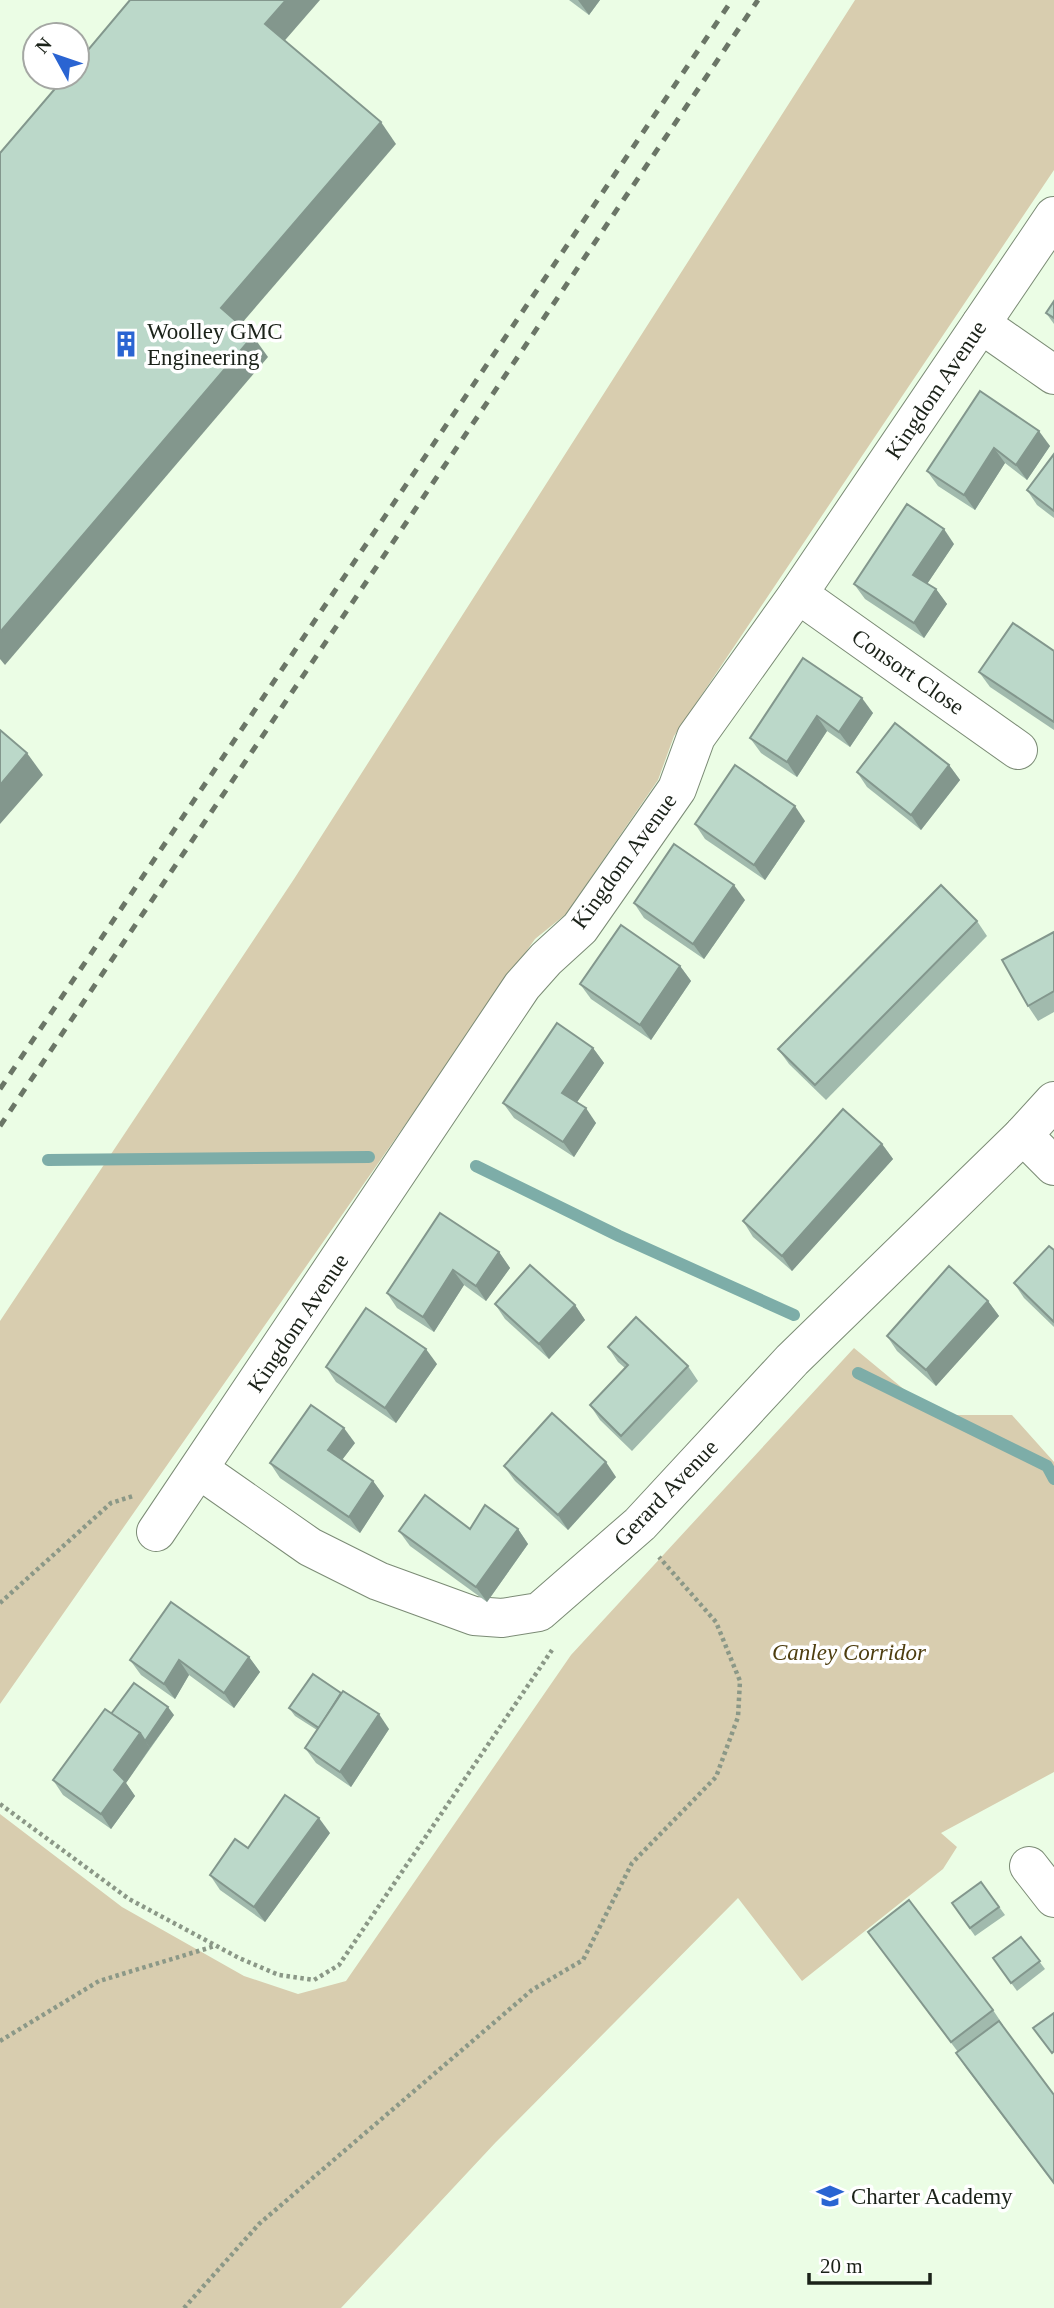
<svg xmlns="http://www.w3.org/2000/svg" width="1054" height="2308" font-family="Georgia,serif">
<rect width="100%" height="100%" fill="#ebfde5"/>
<!-- green -->
<g fill="#d8cdaf">
<path d="M855 0H1054V170L674 736 658 780 566 914 535 939 0 1704V1321L294 879Z"/>
<path d="M854 1348 935 1415H1012L1054 1462V1772L941 1833 957 1847 943 1869 802 1981 738 1898 496 2142 341 2308H0V1814L122 1907 244 1976 298 1994 346 1981 571 1655Z"/>
</g>
<g fill="none" stroke-linecap="round" stroke-linejoin="round">
<!-- stream -->
<g stroke="#7dada8" stroke-width="12">
<path d="M48 1160 369 1157"/>
<path d="M476 1166 619 1236 794 1315"/>
<path d="M858 1373 1047 1466 1054 1479"/>
</g>
<!-- street casing -->
<g stroke="#7b8b75" stroke-width="40">
<g id="street">
<path d="M981 324 1054 375"/>
<path d="M798 594 1018 750"/>
<path d="M1023 1135 1054 1166"/>
<path d="M200 1470 310 1547 378 1581 474 1616 502 1618 539 1612 640 1524 792 1360 1023 1135 1054 1101"/>
<path d="M156 1532 522 986 546 959 580 928 677 789 696 737 798 594 1054 216"/>
<path d="M1029 1866 1054 1898"/>
</g>
</g>
<!-- path -->
<g stroke="#8b9887" stroke-width="4.5" stroke-dasharray="3.5 3.5" stroke-linecap="butt">
<path d="M0 1603 111 1503 133 1496"/>
<path d="M0 1804 129 1899 239 1958 279 1975 314 1980 339 1965 552 1650"/>
<path d="M0 2041 99 1981 215 1946"/>
<path d="M184 2308 259 2224 532 1990 583 1960 632 1863 716 1777 738 1717 740 1681 716 1622 659 1557"/>
</g>
<!-- street -->
<use href="#street" stroke="#fff" stroke-width="38"/>
<!-- rail -->
<g stroke="#6b7667" stroke-width="5" stroke-dasharray="9 9" stroke-linecap="butt">
<path d="M0 1089 732 0"/>
<path d="M0 1126 758 0"/>
</g>
</g>
<!-- wall -->
<g fill="#a1baad">
<path d="M569 0H600L589 15Z"/>
<path d="M1054 301V324L1046 313Z"/>
<path d="M980 391 1050 446 1027 480 1005 463 975 510 938 486 927 471Z"/>
<path d="M1054 454V518L1037 505 1027 490Z"/>
<path d="M954 544 927 584 936 589 947 604 924 638 865 599 854 584Z"/>
<path d="M1054 651V730L990 687 979 672Z"/>
<path d="M803 658 873 713 850 747 827 731 797 777 761 753 750 738Z"/>
<path d="M949 765 960 780 921 830 867 787 857 772Z"/>
<path d="M805 821 765 880 705 839 695 824Z"/>
<path d="M745 900 704 959 644 918 634 903Z"/>
<path d="M977 921 987 936 826 1100 789 1064 778 1049Z"/>
<path d="M1054 932V1012L1038 1021 1028 1006Z"/>
<path d="M680 966 691 981 651 1040 591 999 580 984Z"/>
<path d="M593 1048 604 1063 577 1102 596 1123 574 1157 514 1118 503 1103Z"/>
<path d="M882 1144 893 1159 792 1271 753 1237 743 1221Z"/>
<path d="M1054 1250V1327L1024 1298 1014 1283Z"/>
<path d="M499 1252 510 1268 486 1301 464 1285 434 1332 397 1308 387 1293Z"/>
<path d="M988 1301 999 1316 936 1386 897 1351 887 1336Z"/>
<path d="M495 1304 575 1305 585 1320 549 1359 505 1319Z"/>
<path d="M608 1347 688 1366 698 1381 632 1451 600 1420 590 1405 625 1368 618 1362Z"/>
<path d="M437 1364 396 1423 336 1382 326 1367Z"/>
<path d="M355 1443 342 1460 373 1481 384 1496 360 1533 280 1478 270 1463Z"/>
<path d="M504 1466 616 1477 568 1530 515 1481Z"/>
<path d="M470 1529H518L528 1544 487 1602 410 1546 399 1531Z"/>
<path d="M249 1657 260 1672 234 1708 189 1675 175 1699 141 1675 130 1660Z"/>
<path d="M289 1708 389 1729 351 1787 316 1763 305 1748 317 1730 295 1716Z"/>
<path d="M111 1714 174 1715 126 1783 135 1796 111 1829 63 1795 53 1780Z"/>
<path d="M330 1833 265 1922 220 1890 210 1875 248 1848Z"/>
<path d="M981 1882 1005 1915 975 1936 952 1903Z"/>
<path d="M868 1932 993 2010 1003 2025 1002 2026 1054 2095V2184L966 2068 956 2053 958 2052Z"/>
<path d="M1021 1937 1045 1969 1017 1991 993 1958Z"/>
</g>
<!-- shaded-wall -->
<g fill="#83978d">
<path d="M286 0H320L280 46 265 24Z"/>
<path d="M578 0H600L589 15Z"/>
<path d="M381 122 396 144 236 330 221 308Z"/>
<path d="M253 336 268 357 5 665 0 659V632Z"/>
<path d="M1039 431 1050 446 1027 480 1016 465Z"/>
<path d="M994 448 1005 463 975 510 964 495Z"/>
<path d="M944 529 954 544 923 590 913 575Z"/>
<path d="M936 589 947 604 924 638 914 623Z"/>
<path d="M862 698 873 713 850 747 839 732Z"/>
<path d="M817 716 827 731 797 777 787 762Z"/>
<path d="M27 753 43 775 0 824V785Z"/>
<path d="M949 765 960 780 921 830 911 815Z"/>
<path d="M795 806 805 821 765 880 754 865Z"/>
<path d="M734 885 745 900 704 959 693 944Z"/>
<path d="M680 966 691 981 651 1040 640 1025Z"/>
<path d="M593 1048 604 1063 573 1108 562 1093Z"/>
<path d="M586 1108 596 1123 574 1157 563 1142Z"/>
<path d="M882 1144 893 1159 792 1271 782 1256Z"/>
<path d="M499 1252 510 1268 486 1301 476 1286Z"/>
<path d="M453 1270 464 1285 434 1332 423 1317Z"/>
<path d="M988 1301 999 1316 936 1386 926 1370Z"/>
<path d="M575 1305 585 1320 549 1359 539 1344Z"/>
<path d="M426 1349 437 1364 396 1423 385 1408Z"/>
<path d="M344 1428 355 1443 338 1465 328 1450Z"/>
<path d="M606 1462 616 1477 568 1530 558 1515Z"/>
<path d="M373 1481 384 1496 360 1533 349 1517Z"/>
<path d="M518 1529 528 1544 487 1602 476 1587Z"/>
<path d="M249 1657 260 1672 234 1708 224 1693Z"/>
<path d="M179 1660 189 1675 175 1699 164 1684Z"/>
<path d="M168 1707 174 1715 150 1748 145 1741Z"/>
<path d="M379 1714 389 1729 351 1787 340 1772Z"/>
<path d="M140 1733 150 1748 126 1783 135 1796 111 1829 101 1814 114 1770Z"/>
<path d="M319 1818 330 1833 265 1922 254 1907Z"/>
</g>
<!-- building -->
<g fill="#bbd8c9" stroke="#83978d" stroke-width="2">
<path d="M130 0H286L265 24 381 122 221 308 253 336 0 632V153L65 77H77V63Z"/>
<path d="M1054 301V318L1046 313Z"/>
<path d="M980 391 1039 431 1016 465 994 448 964 495 927 471Z"/>
<path d="M1054 454V511L1027 490Z"/>
<path d="M907 504 944 529 913 575 936 589 914 623 854 584Z"/>
<path d="M1013 623 1054 651V722L979 672Z"/>
<path d="M803 658 862 698 839 732 817 716 787 762 750 738Z"/>
<path d="M895 723 949 765 911 815 857 772Z"/>
<path d="M0 730 27 753 0 785Z"/>
<path d="M735 765 795 806 754 865 695 824Z"/>
<path d="M674 844 734 885 693 944 634 903Z"/>
<path d="M941 885 977 921 815 1085 778 1049Z"/>
<path d="M621 925 680 966 640 1025 580 984Z"/>
<path d="M1054 932V991L1028 1006 1002 960Z"/>
<path d="M557 1023 593 1048 562 1093 586 1108 563 1142 503 1103Z"/>
<path d="M843 1109 882 1144 782 1256 743 1221Z"/>
<path d="M440 1213 499 1252 476 1286 453 1270 423 1317 387 1293Z"/>
<path d="M1049 1246 1054 1250V1322L1014 1283Z"/>
<path d="M530 1265 575 1305 539 1344 495 1304Z"/>
<path d="M949 1266 988 1301 926 1370 887 1336Z"/>
<path d="M366 1308 426 1349 385 1408 326 1367Z"/>
<path d="M636 1317 688 1366 621 1436 590 1405 628 1365 608 1347Z"/>
<path d="M311 1405 344 1428 328 1450 373 1481 349 1517 270 1463Z"/>
<path d="M552 1413 606 1462 558 1515 504 1466Z"/>
<path d="M425 1495 470 1529 485 1505 518 1529 476 1587 399 1531Z"/>
<path d="M171 1602 249 1657 224 1693 179 1660 164 1684 130 1660Z"/>
<path d="M313 1674 341 1693 319 1728 289 1708Z"/>
<path d="M134 1683 168 1707 145 1741 140 1733 111 1714Z"/>
<path d="M343 1691 379 1714 340 1772 305 1748Z"/>
<path d="M105 1709 140 1733 114 1770 125 1781 101 1814 53 1780Z"/>
<path d="M285 1795 319 1818 254 1907 210 1875 235 1839 248 1848Z"/>
<path d="M981 1882 999 1907 970 1928 952 1903Z"/>
<path d="M909 1900 993 2010 951 2042 868 1932Z"/>
<path d="M1021 1937 1040 1961 1011 1983 993 1958Z"/>
<path d="M1054 2013V2051L1052 2053 1033 2028Z"/>
<path d="M999 2021 1054 2095V2183L956 2053Z"/>
</g>
<!-- icons -->
<defs>
<g id="building-bare" transform="scale(2.1)"><path d="M-4-6H4V6H1V3H-1V6H-4ZM-2.5-4.3h1.7v1.8h-1.7ZM.8-4.3h1.7v1.8H.8ZM-2.5-1h1.7V.8h-1.7ZM.8-1h1.7V.8H.8Z" fill="#2a64d2" stroke="#fff" stroke-width="2.5" paint-order="stroke"/></g>
<g id="school-bare" transform="scale(2.1)"><path d="M0-5L7-2L0 1L-7-2ZM-4 1L0 2.5L4 1V4Q0 6-4 4Z" fill="#2a64d2" stroke="#fff" stroke-width="2.5" paint-order="stroke"/></g>
</defs>
<g fill-rule="evenodd">
<use href="#building-bare" x="126" y="344"/>
<use href="#school-bare" x="830" y="2196"/>
</g>
<g text-anchor="middle" dominant-baseline="central" stroke-width="7" stroke-linejoin="round" paint-order="stroke">
<!-- poi labels -->
<g font-size="23" fill="#1b2219" stroke="#fff" text-anchor="start">
<text x="147" y="331">Woolley GMC<tspan x="147" dy="26">Engineering</tspan></text>
<text x="851" y="2196">Charter Academy</text>
</g>
<!-- street labels -->
<g font-size="23" fill="#1b2219" stroke="#fff">
<text transform="translate(936 390) rotate(-56)">Kingdom Avenue</text>
<text transform="translate(908 672) rotate(35)">Consort Close</text>
<text transform="translate(624 861) rotate(-54)">Kingdom Avenue</text>
<text transform="translate(298 1323) rotate(-56)">Kingdom Avenue</text>
<text transform="translate(666 1493) rotate(-46)">Gerard Avenue</text>
</g>
<!-- park labels -->
<g font-size="23" font-style="italic" fill="#4e3e10" stroke="#fff">
<text x="849" y="1652">Canley Corridor</text>
</g>
</g>
<!-- north arrow -->
<g transform="translate(56 56) rotate(310)"><circle r="33" fill="#ffffff" stroke="#a4a7a3" stroke-width="2"/>
<path d="M0-5L12 26L0 18L-12 26Z" fill="#2a64d2"/>
<text y="-10" font-size="19" font-weight="bold" text-anchor="middle" fill="#1b2219">N</text>
</g>
<!-- scale -->
<path d="M809 2273v10h121v-10" fill="none" stroke="#1b2219" stroke-width="3.5"/>
<text x="820" y="2273" font-size="21" fill="#1b2219" stroke="#ffffff" stroke-width="5" paint-order="stroke">20 m</text>
</svg>
